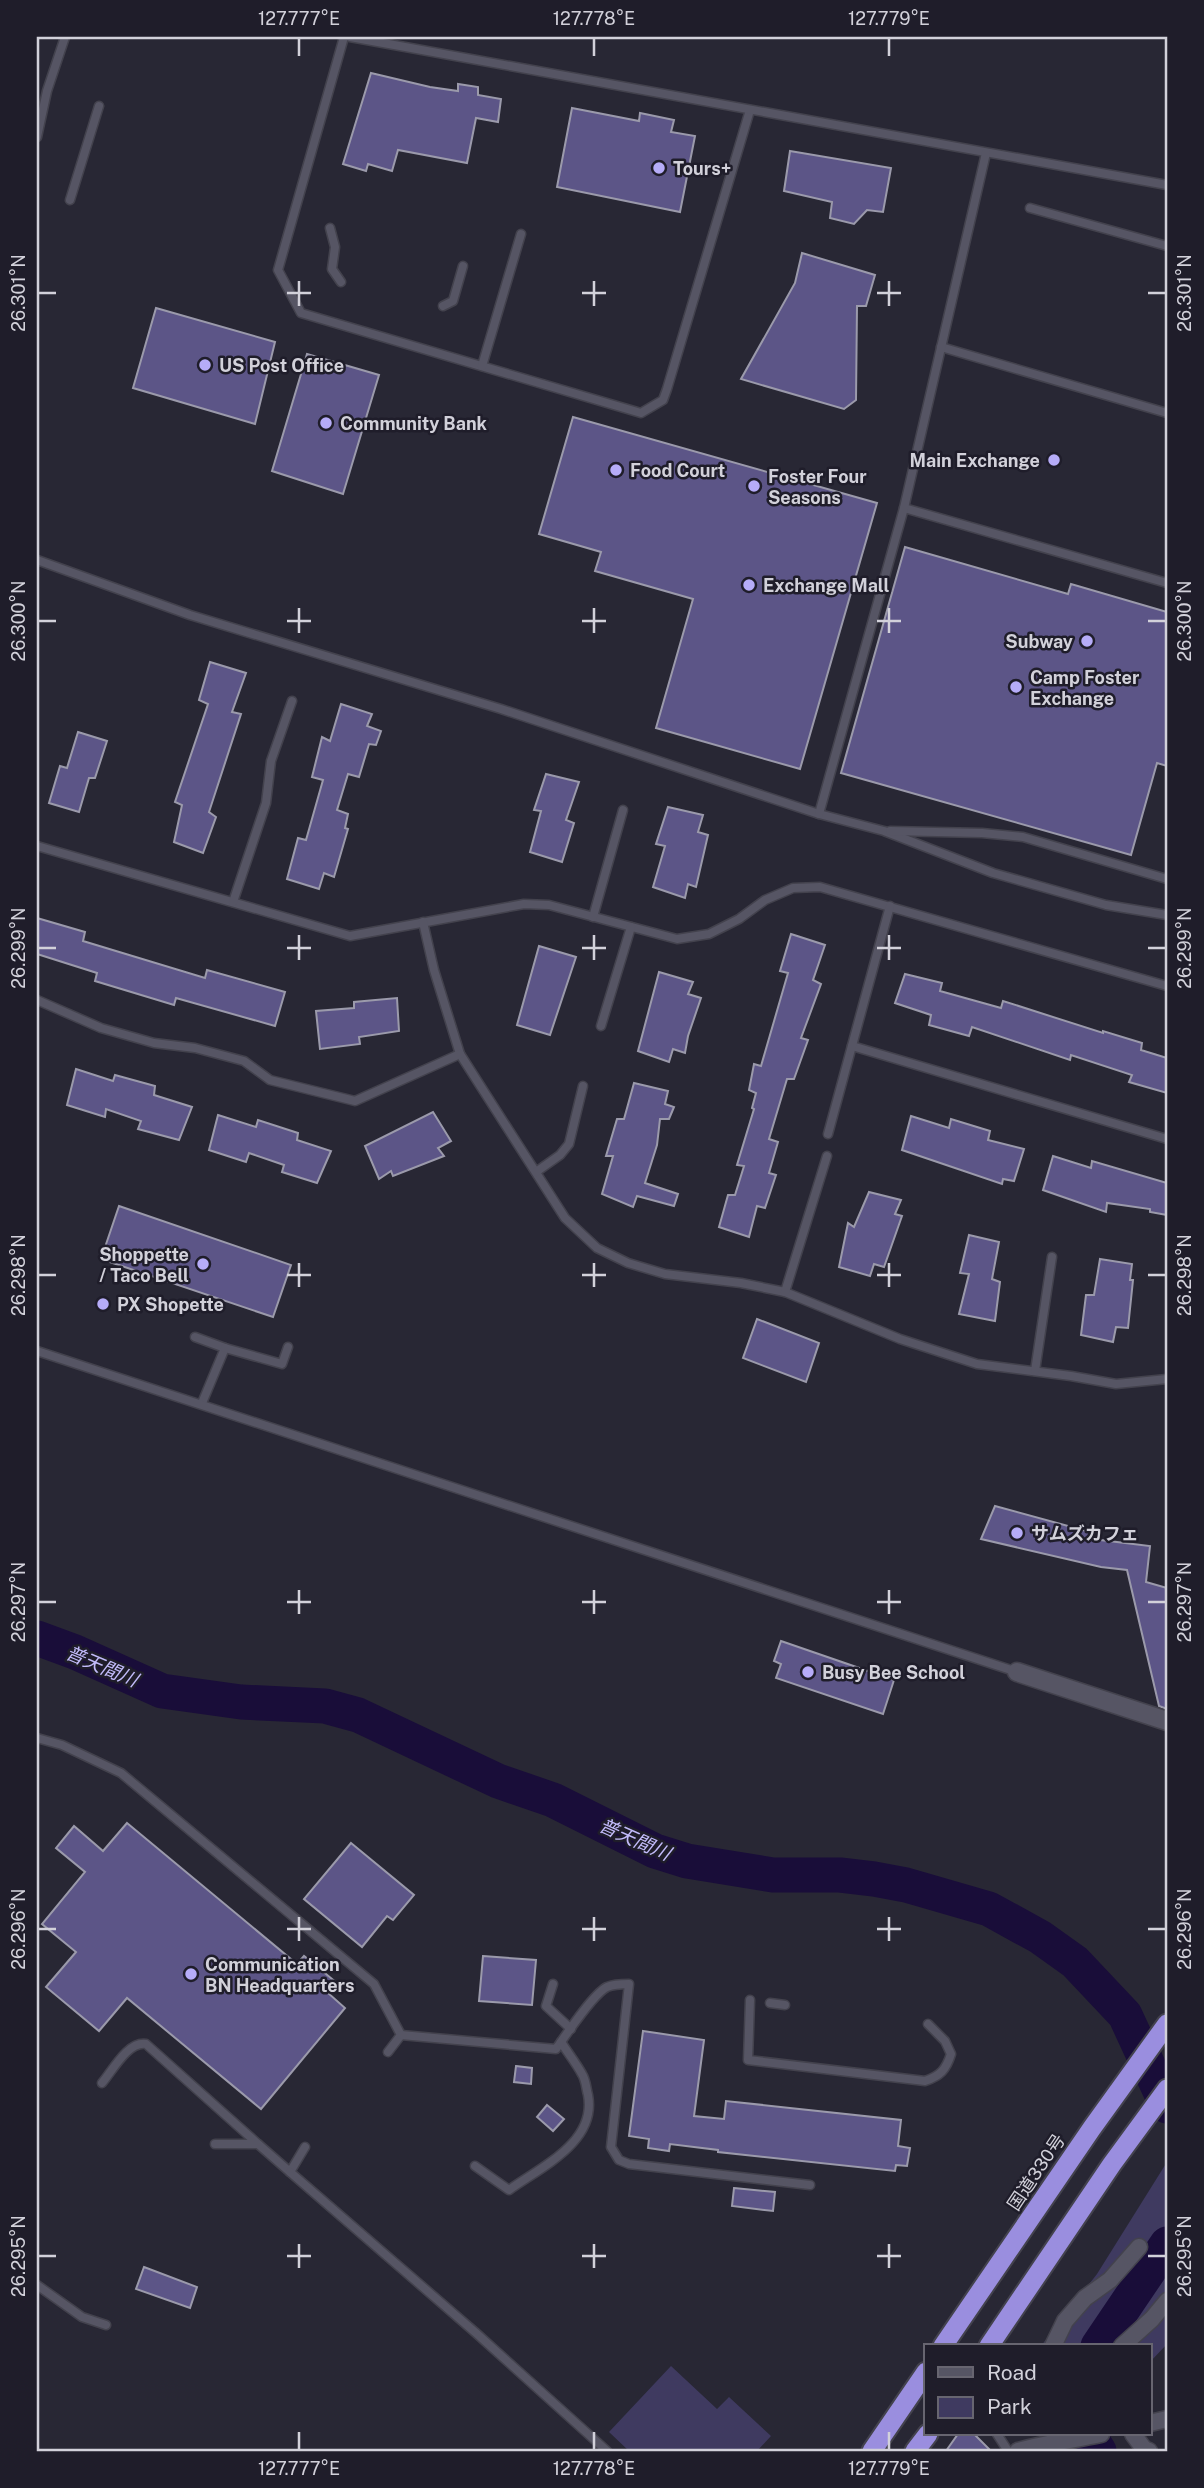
<svg xmlns="http://www.w3.org/2000/svg" width="1204" height="2488" font-family="'Public Sans','Noto Sans JP',sans-serif">
<rect width="100%" height="100%" fill="#282734"/>
<!-- green -->
<g fill="#3f3a60">
<path d="M1167 2162V2344L1150 2362V2346H1041L1097 2274Z"/>
<path d="M671 2366 717 2409 729 2397 771 2436 757 2451H629L609 2432Z"/>
</g>
<g fill="none" stroke-linecap="round" stroke-linejoin="round">
<!-- river -->
<g stroke="#190d39" stroke-width="35">
<path d="M37 1638 75 1652 162 1691 241 1702 325 1706 358 1715 498 1781 553 1800 655 1851 687 1861 773 1875H840L874 1879 906 1885 989 1909 1040 1937 1075 1962 1125 2015 1167 2106"/>
<path d="M1098 2346 1167 2244"/>
<path d="M1088 2434 1099 2451"/>
</g>
</g>
<!-- building -->
<g fill="#5c5587" stroke="#9b9aab" stroke-width="2">
<path d="M371 73 430 87 458 91V84L478 87V95L501 99 498 122 476 118 467 163 398 150 392 171 368 164 366 171 343 164Z"/>
<path d="M572 108 639 121 640 113 674 120 671 132 695 136 680 212 557 187Z"/>
<path d="M790 151 891 168 883 212 867 210 854 224 830 218 832 202 784 191Z"/>
<path d="M802 253 875 275 866 306H857L856 400 844 409 741 379 795 283Z"/>
<path d="M156 308 275 342 255 424 133 388Z"/>
<path d="M307 354 379 375 343 494 272 471Z"/>
<path d="M573 417 877 503 800 769 656 728 693 599 595 571 601 552 539 534Z"/>
<path d="M905 547 1068 594 1071 584 1167 612V766L1157 763 1131 855 841 773Z"/>
<path d="M210 662 246 673 232 712 241 714 209 812 216 817 203 853 174 842 182 805 175 802 208 704 199 700Z"/>
<path d="M341 704 372 714 367 726 381 731 376 745 369 744 359 777 348 774 337 810 348 814 345 828 348 829 334 877 324 873 319 889 287 879 298 838 306 840 323 780 312 777 322 737 330 741Z"/>
<path d="M78 732 107 741 95 778H89L79 812 49 803 60 766 67 768Z"/>
<path d="M546 774 579 782 566 820 574 823 562 862 530 852 541 811 534 810Z"/>
<path d="M668 807 703 815 698 832 708 835 696 887 688 884 685 898 653 887 665 846 656 844Z"/>
<path d="M37 918 85 932 83 941 205 978 207 970 285 992 275 1026 176 998 174 1005 95 981 97 973 37 954Z"/>
<path d="M791 934 825 945 813 980 821 984 801 1038 808 1040 794 1079H787L769 1139 778 1142 769 1173 776 1175 765 1208 757 1206 749 1237 719 1227 728 1195H735L744 1166 737 1165 754 1109 752 1108 756 1093 749 1090 754 1064 761 1066 788 973 780 971Z"/>
<path d="M539 946 576 957 550 1035 517 1025Z"/>
<path d="M659 972 693 982 688 994 701 998 688 1036 685 1053 673 1049 669 1062 638 1051Z"/>
<path d="M905 974 942 983 940 991 1001 1008 1003 1001 1103 1033V1031L1142 1043 1141 1050 1167 1058V1093L1129 1082 1132 1075 1071 1055 1070 1060 972 1027 969 1036 929 1025 931 1015 895 1003Z"/>
<path d="M397 998 399 1031 359 1037 360 1044 320 1049 316 1011 354 1008V1002Z"/>
<path d="M76 1069 113 1081 115 1075 155 1086 154 1095 192 1107 179 1140 138 1129 141 1121 106 1109 105 1117 67 1105Z"/>
<path d="M634 1083 668 1091 665 1104 674 1107 669 1119H660L657 1145 645 1183 678 1194 674 1206 637 1196 633 1207 602 1194 613 1156H606L617 1119H624Z"/>
<path d="M433 1112 451 1141 438 1148 444 1156 393 1176 391 1171 379 1179 365 1146Z"/>
<path d="M218 1115 256 1127 258 1120 298 1133 297 1140 331 1151 317 1183 282 1172 284 1165 249 1153 246 1162 209 1150Z"/>
<path d="M911 1116 949 1128 951 1119 990 1131 988 1140 1024 1149 1014 1181 1003 1179 1002 1184 902 1150Z"/>
<path d="M1053 1156 1091 1168 1092 1161 1167 1183V1215L1150 1212V1209L1107 1203 1106 1212 1043 1190Z"/>
<path d="M869 1192 901 1200 895 1214 902 1216 884 1267 874 1264 870 1276 839 1267 848 1223 854 1227Z"/>
<path d="M119 1206 291 1265 273 1317 101 1259Z"/>
<path d="M969 1235 999 1242 992 1279 1000 1282 995 1321 959 1314 969 1274 960 1273Z"/>
<path d="M1100 1259 1132 1264 1130 1280H1133L1128 1328 1116 1327 1113 1342 1081 1335 1086 1295H1094Z"/>
<path d="M757 1319 819 1343 806 1382 743 1358Z"/>
<path d="M995 1506 1101 1535V1540L1150 1546 1146 1582 1167 1588V1709L1159 1706 1127 1570 1101 1567 981 1539Z"/>
<path d="M781 1641 894 1680 883 1714 776 1678 781 1664 774 1661Z"/>
<path d="M127 1823 297 1964 304 1956 337 1983 328 1993 345 2008 261 2109 127 1998 99 2031 46 1987 76 1952 42 1924 85 1872 56 1848 74 1826 103 1851Z"/>
<path d="M351 1843 414 1895 393 1920 387 1916 362 1947 304 1899Z"/>
<path d="M483 1956 536 1960 532 2005 479 2001Z"/>
<path d="M643 2031 704 2040 694 2116 724 2119 726 2101 901 2120 898 2146 910 2148 907 2166 896 2165 895 2171 718 2152V2150L670 2144 669 2151 648 2148 649 2139 629 2136Z"/>
<path d="M516 2066 532 2068 531 2084 514 2082Z"/>
<path d="M547 2105 564 2119 553 2131 537 2117Z"/>
<path d="M734 2188 775 2192 773 2211 732 2206Z"/>
<path d="M144 2267 197 2287 190 2308 136 2289Z"/>
<path d="M958 2434H974L991 2451H946Z"/>
</g>
<g fill="none" stroke-linecap="round" stroke-linejoin="round">
<!-- service casing -->
<g stroke="#43424d" stroke-width="11">
<g id="service">
<path d="M344 37 278 270 301 313 641 413 663 400 667 389 750 110"/>
<path d="M350 37 1167 185"/>
<path d="M37 137 47 91 65 37"/>
<path d="M70 200 99 106"/>
<path d="M1030 208 1167 246"/>
<path d="M330 228 335 247 332 269 341 282"/>
<path d="M443 306 453 301 463 266"/>
<path d="M941 347 1167 413"/>
<path d="M482 366 521 234"/>
<path d="M904 508 1167 583"/>
<path d="M37 560 190 615 501 709 819 814 884 831 993 873 1106 905 1167 915"/>
<path d="M819 814 904 508 986 153"/>
<path d="M890 831 982 833 1023 837 1167 879"/>
<path d="M37 846 350 936 524 904 549 905 677 939 709 934 739 919 765 900 793 888 820 887 1167 986"/>
<path d="M233 902 266 803 271 761 292 701"/>
<path d="M593 917 623 810"/>
<path d="M423 922 434 970 460 1054 565 1218 597 1248 628 1263 665 1274 741 1283 785 1292 900 1339 977 1364 1071 1376 1116 1384 1167 1379"/>
<path d="M37 1000 101 1028 154 1043 195 1048 244 1061 270 1080 355 1101 460 1054"/>
<path d="M601 1026 631 927"/>
<path d="M852 1046 1167 1139"/>
<path d="M828 1134 890 906"/>
<path d="M536 1172 560 1155 569 1144 583 1086"/>
<path d="M785 1292 827 1156"/>
<path d="M195 1337 225 1348 202 1403"/>
<path d="M225 1348 282 1364 288 1347"/>
<path d="M37 1351C364 1455 690 1565 1017 1672"/>
<path d="M1035 1371 1052 1257"/>
<path d="M37 1738 62 1745 121 1773 374 1984 401 2035 388 2052"/>
<path d="M553 1984 546 2006 571 2029"/>
<path d="M750 2000 748 2060 925 2081C940 2076 946 2070 951 2054L945 2041 928 2024"/>
<path d="M770 2003 785 2005"/>
<path d="M401 2035 556 2049C566 2035 593 1994 607 1987 614 1984 622 1984 629 1984L611 2147 619 2160 629 2164 810 2185"/>
<path d="M102 2083C113 2070 128 2041 146 2044L258 2144"/>
<path d="M215 2144H258L290 2172 305 2147"/>
<path d="M475 2166 509 2190C541 2167 597 2142 588 2095 586 2088 586 2080 582 2074 576 2063 568 2053 561 2042"/>
<path d="M290 2172 476 2333 607 2451"/>
<path d="M37 2285 82 2317 106 2325"/>
<path d="M997 2434 1008 2451"/>
</g>
</g>
<!-- minor casing -->
<g stroke="#43424d" stroke-width="19">
<g id="minor">
<path d="M1053 2346 1065 2321 1085 2298 1110 2280 1139 2247"/>
<path d="M1122 2346 1152 2319 1167 2301"/>
<path d="M1150 2423 1167 2419"/>
<path d="M1133 2434 1144 2449 1149 2451"/>
<path d="M1018 2451C1046 2443 1073 2440 1101 2434"/>
</g>
</g>
<!-- tertiary casing -->
<g stroke="#43424d" stroke-width="21">
<path id="tertiary" d="M1017 1672 1167 1721"/>
</g>
<!-- trunk casing -->
<g stroke="#43424d" stroke-width="23">
<g id="trunk">
<path d="M943 2346 1092 2128 1167 2024"/>
<path d="M989 2346 1112 2164 1167 2089"/>
<path d="M872 2451 926 2372"/>
<path d="M915 2451 928 2434"/>
</g>
</g>
<!-- service -->
<use href="#service" stroke="#565564" stroke-width="8"/>
<!-- minor -->
<use href="#minor" stroke="#565564" stroke-width="16"/>
<!-- tertiary -->
<use href="#tertiary" stroke="#565564" stroke-width="18"/>
<!-- trunk -->
<use href="#trunk" stroke="#9a8edf" stroke-width="19"/>
</g>
<!-- ticks -->
<path fill="none" stroke="#d2d1da" stroke-width="2.5" d="M299 38V56M594 38V56M889 38V56M299 281V306M594 281V306M889 281V306M38 293H56M287 293H311M582 293H606M877 293H901M1148 293H1166M299 608V633M594 608V633M889 608V633M38 621H56M287 621H311M582 621H606M877 621H901M1148 621H1166M299 935V960M594 935V960M889 935V960M38 948H56M287 948H311M582 948H606M877 948H901M1148 948H1166M299 1263V1287M594 1263V1287M889 1263V1287M38 1275H56M287 1275H311M582 1275H606M877 1275H901M1148 1275H1166M299 1590V1614M594 1590V1614M889 1590V1614M38 1602H56M287 1602H311M582 1602H606M877 1602H901M1148 1602H1166M299 1917V1941M594 1917V1941M889 1917V1941M38 1929H56M287 1929H311M582 1929H606M877 1929H901M1148 1929H1166M299 2244V2268M594 2244V2268M889 2244V2268M38 2256H56M287 2256H311M582 2256H606M877 2256H901M1148 2256H1166M299 2432V2450M594 2432V2450M889 2432V2450"/>
<!-- markers -->
<g fill="#b6acf8" stroke="#1f1d2a" stroke-width="2.5">
<circle cx="659" cy="168" r="7"/>
<circle cx="205" cy="365" r="7"/>
<circle cx="326" cy="423" r="7"/>
<circle cx="1054" cy="460" r="7"/>
<circle cx="616" cy="470" r="7"/>
<circle cx="754" cy="486" r="7"/>
<circle cx="749" cy="585" r="7"/>
<circle cx="1087" cy="641" r="7"/>
<circle cx="1016" cy="687" r="7"/>
<circle cx="203" cy="1264" r="7"/>
<circle cx="103" cy="1304" r="7"/>
<circle cx="1017" cy="1533" r="7"/>
<circle cx="808" cy="1672" r="7"/>
<circle cx="191" cy="1974" r="7"/>
</g>
<g text-anchor="middle" dominant-baseline="central" stroke-width="5" stroke-linejoin="round" paint-order="stroke">
<!-- poi labels -->
<g font-size="18" font-weight="bold" fill="#d2d1da" stroke="#1f1d2a" text-anchor="start">
<text x="673" y="168">Tours+</text>
<text x="219" y="365">US Post Office</text>
<text x="340" y="423">Community Bank</text>
<text x="1040" y="460" text-anchor="end">Main Exchange</text>
<text x="630" y="470">Food Court</text>
<text x="768" y="476">Foster Four<tspan x="768" dy="21">Seasons</tspan></text>
<text x="763" y="585">Exchange Mall</text>
<text x="1073" y="641" text-anchor="end">Subway</text>
<text x="1030" y="677">Camp Foster<tspan x="1030" dy="21">Exchange</tspan></text>
<text x="189" y="1254" text-anchor="end">Shoppette<tspan x="189" dy="21">/ Taco Bell</tspan></text>
<text x="117" y="1304">PX Shopette</text>
<text x="1031" y="1533">サムズカフェ</text>
<text x="822" y="1672">Busy Bee School</text>
<text x="205" y="1964">Communication<tspan x="205" dy="21">BN Headquarters</tspan></text>
</g>
<!-- street labels -->
<g font-size="18" fill="#d2d1da" stroke="#1f1d2a">
<text transform="translate(1036 2172) rotate(-56)">国道330号</text>
</g>
<!-- water labels -->
<g font-size="19" font-style="italic" fill="#c2bbfa" stroke="#1f1d2a">
<text transform="translate(102 1666) rotate(23)">普天間川</text>
<text transform="translate(635 1839) rotate(24)">普天間川</text>
</g>
</g>
<!-- border -->
<rect width="1204" height="2488" fill="none" stroke="#1f1d2a" stroke-width="77"/>
<!-- legend -->
<rect x="924" y="2344" width="228" height="91" fill="#1f1d2a" stroke="#676570" stroke-width="2"/>
<rect x="938" y="2367" width="35" height="10" fill="#565564" stroke="#676570" stroke-width="2"/>
<text x="987" y="2380" font-size="21" fill="#d2d1da">Road</text>
<rect x="938" y="2397" width="35" height="21" fill="#3f3a60" stroke="#676570" stroke-width="2"/>
<text x="987" y="2414" font-size="21" fill="#d2d1da">Park</text>
<rect x="38" y="38" width="1128" height="2412" fill="none" stroke="#d2d1da" stroke-width="2.5"/>
<g font-size="18" text-anchor="middle" fill="#d2d1da">
<text x="299" y="25">127.777°E</text>
<text x="594" y="25">127.778°E</text>
<text x="889" y="25">127.779°E</text>
<text transform="translate(19 293) rotate(-90)" y="6">26.301°N</text>
<text transform="translate(1185 293) rotate(-90)" y="6">26.301°N</text>
<text transform="translate(19 621) rotate(-90)" y="6">26.300°N</text>
<text transform="translate(1185 621) rotate(-90)" y="6">26.300°N</text>
<text transform="translate(19 948) rotate(-90)" y="6">26.299°N</text>
<text transform="translate(1185 948) rotate(-90)" y="6">26.299°N</text>
<text transform="translate(19 1275) rotate(-90)" y="6">26.298°N</text>
<text transform="translate(1185 1275) rotate(-90)" y="6">26.298°N</text>
<text transform="translate(19 1602) rotate(-90)" y="6">26.297°N</text>
<text transform="translate(1185 1602) rotate(-90)" y="6">26.297°N</text>
<text transform="translate(19 1929) rotate(-90)" y="6">26.296°N</text>
<text transform="translate(1185 1929) rotate(-90)" y="6">26.296°N</text>
<text transform="translate(19 2256) rotate(-90)" y="6">26.295°N</text>
<text transform="translate(1185 2256) rotate(-90)" y="6">26.295°N</text>
<text x="299" y="2475">127.777°E</text>
<text x="594" y="2475">127.778°E</text>
<text x="889" y="2475">127.779°E</text>
</g>
</svg>
